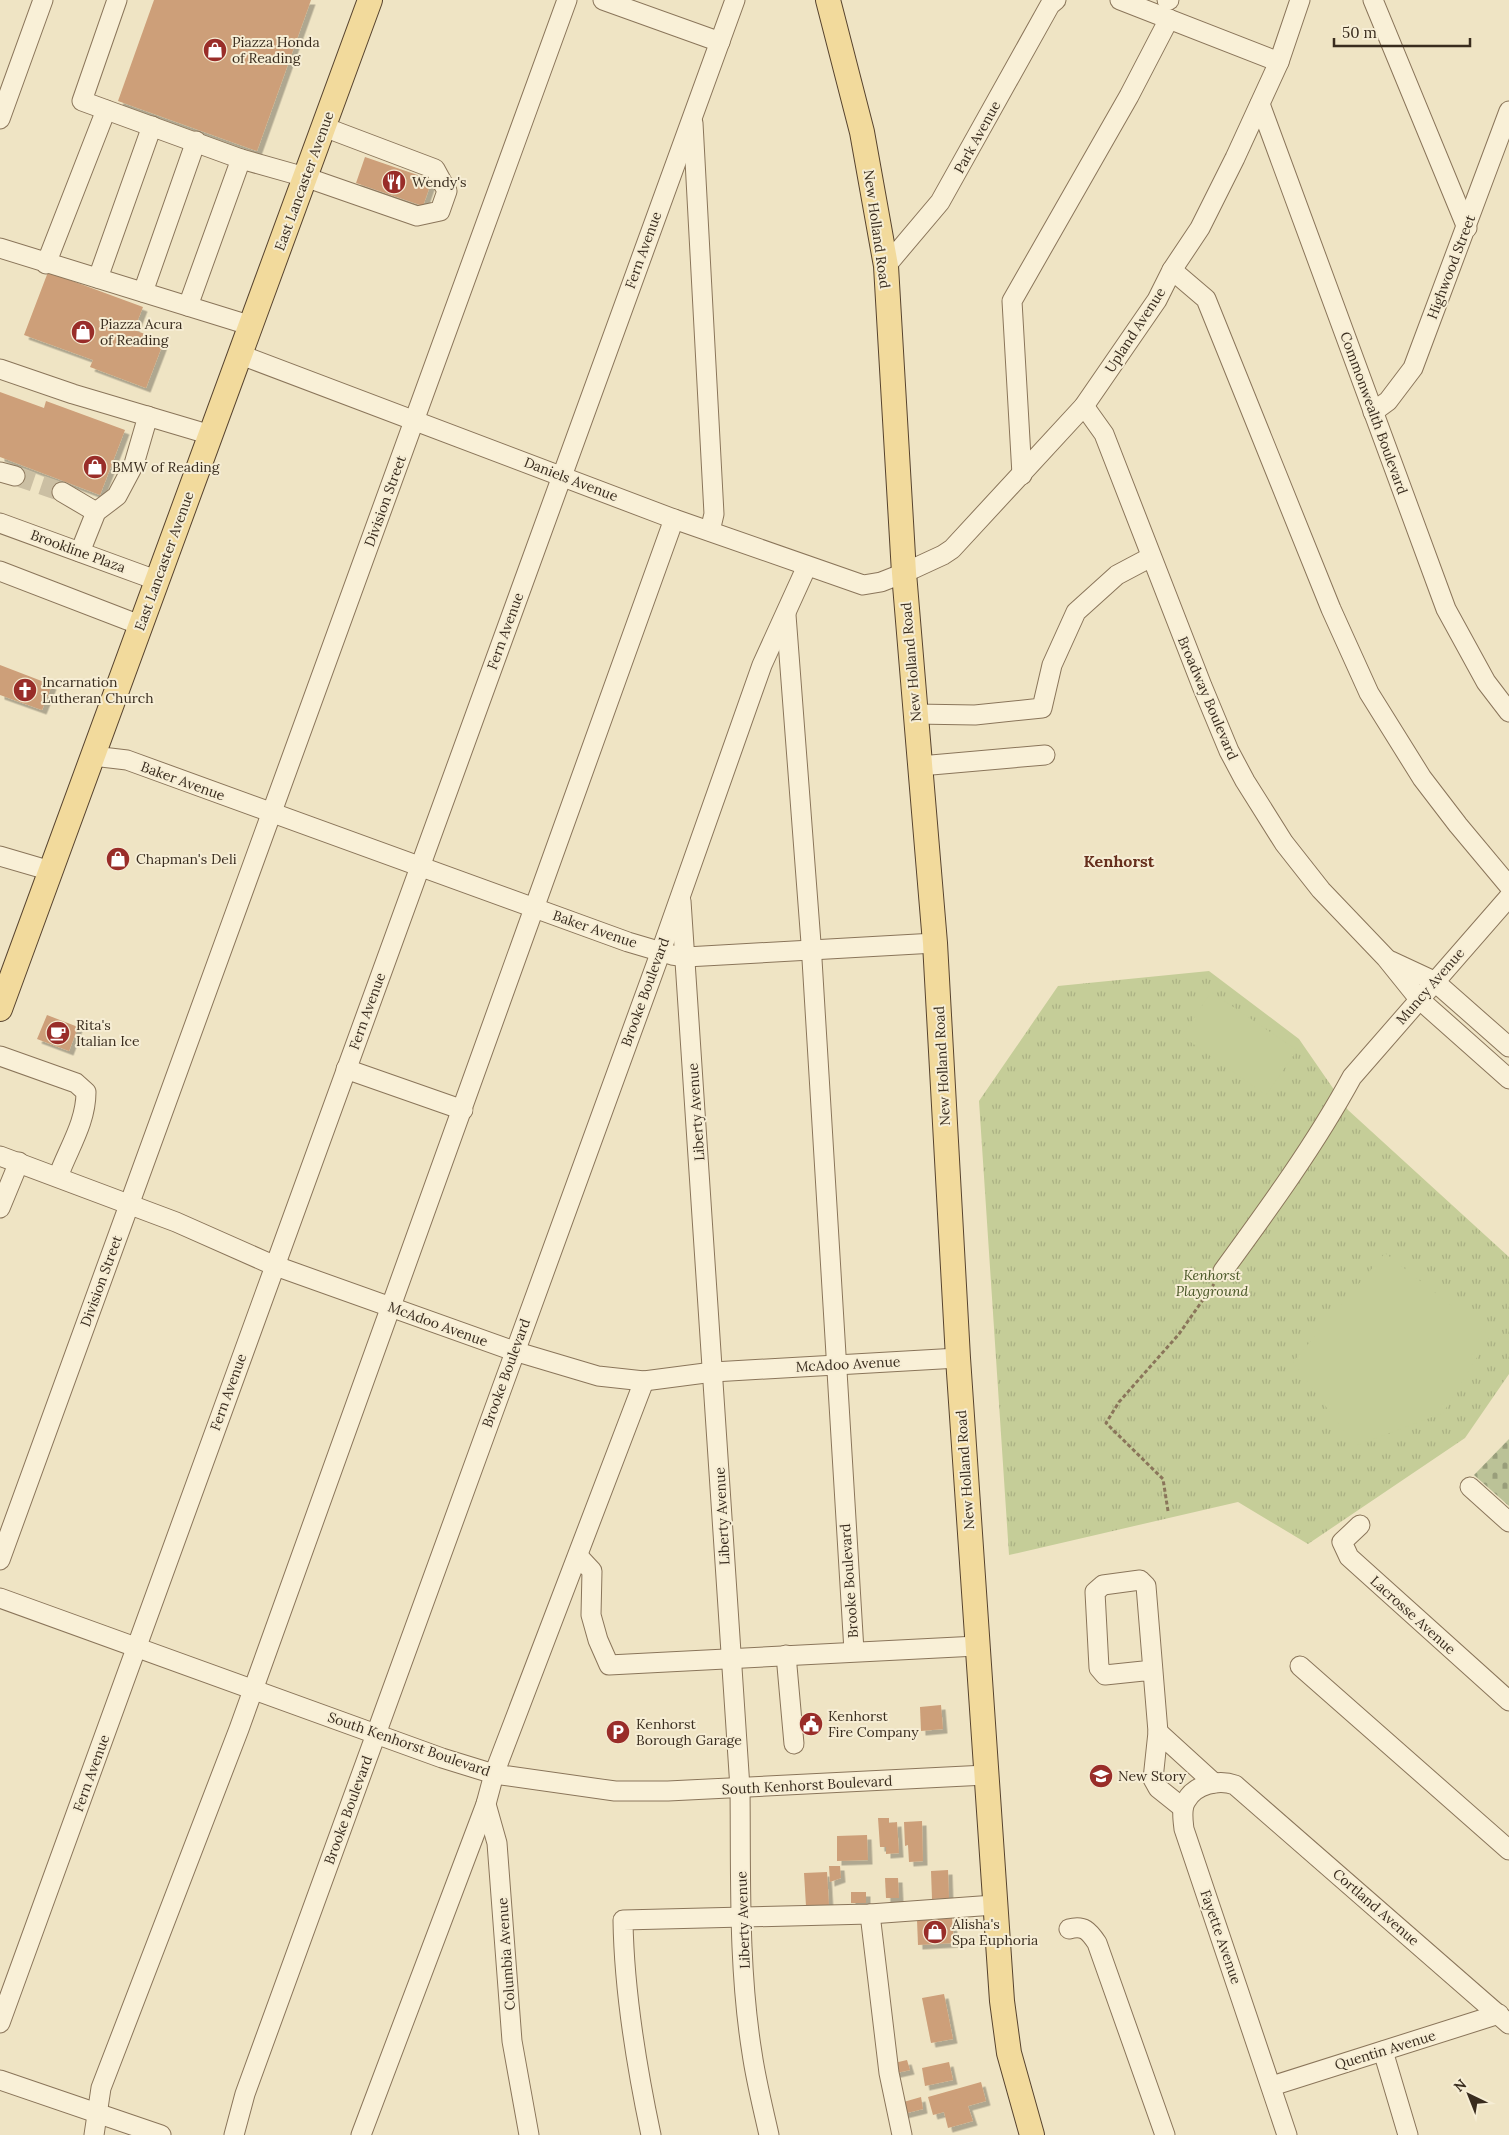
<svg xmlns="http://www.w3.org/2000/svg" width="1509" height="2135" font-family="Lora,serif">
<defs>
<pattern id="grass-tufts" width="24" height="20" patternUnits="userSpaceOnUse" patternTransform="scale(1.25)"><rect width="24" height="20" fill="#c5cd98"/><path d="M3 7l-1-3M5 7V3M7 7l1-3M15 17l-1-3M17 17v-4M19 17l1-3" fill="none" stroke="#aab083"/></pattern>
<pattern id="cemetery-stones" width="16" height="16" patternUnits="userSpaceOnUse" patternTransform="scale(1.25)"><rect width="16" height="16" fill="#bbc297"/><path d="M2 7V4a2 2 0 0 1 4 0v3zM10 15v-3a2 2 0 0 1 4 0v3z" fill="#999e7b"/></pattern>
<filter id="shadow"><feDropShadow dx="4.5" dy="4.5" stdDeviation="0" flood-color="#0004"/></filter>
</defs>
<rect width="100%" height="100%" fill="#efe4c4"/>
<!-- grass -->
<path fill="url(#grass-tufts)" d="M1209 971 1299 1039 1348 1110 1509 1257V1374L1465 1438 1308 1544 1238 1502 1009 1555 979 1101 1058 986Z"/>
<!-- cemetery -->
<path fill="url(#cemetery-stones)" d="M1509 1439V1506L1474 1475Z"/>
<!-- pitch -->
<g fill="#c5cd98">
<path d="M1211 992 1297 1050 1266 1095 1182 1036Z"/>
<path d="M1385 1253 1490 1336 1443 1413 1355 1446 1293 1362Z"/>
</g>
<!-- building -->
<g fill="#cd9f79" filter="url(#shadow)">
<path d="M154 0H311L257 151 118 101Z"/>
<path d="M365 157 432 180 423 206 356 183Z"/>
<path d="M48 272 143 307 134 330 164 341 146 388 90 367 93 360 24 335Z"/>
<path d="M0 392 44 408 46 401 125 430 100 495 0 457Z"/>
<path d="M0 665 52 685 42 710 0 695Z"/>
<path d="M47 1015 78 1027 69 1051 37 1039Z"/>
<path d="M941 1705 943 1729 921 1731 920 1707Z"/>
<path d="M878 1818H889V1823L897 1822 899 1853 886 1854V1847H880Z"/>
<path d="M922 1821 923 1861 909 1862 908 1845 905 1846 904 1822Z"/>
<path d="M867 1835 868 1860 837 1861V1836Z"/>
<path d="M829 1866H840L841 1878 830 1882Z"/>
<path d="M948 1870 949 1898 932 1899 931 1871Z"/>
<path d="M827 1872 829 1905 806 1906 804 1873Z"/>
<path d="M885 1878H898L899 1898H886Z"/>
<rect x="851" y="1892" width="15" height="11"/>
<path d="M952 1918 954 1943 918 1945 917 1920Z"/>
<path d="M944 1994 953 2039 931 2043 922 1998Z"/>
<path d="M907 2060 910 2070 892 2074 890 2064Z"/>
<path d="M949 2062 953 2080 925 2086 922 2068Z"/>
<path d="M981 2082 986 2101 968 2106 973 2121 948 2128 944 2112 933 2115 928 2097Z"/>
<path d="M921 2097 923 2109 903 2114 900 2103Z"/>
</g>
<g fill="none" stroke-linecap="round" stroke-linejoin="round">
<!-- minor-tunnel -->
<path stroke="#cbbfa3" stroke-width="19" stroke-dasharray="19 9" stroke-linecap="butt" d="M15 476 62 492"/>
<!-- minor casing -->
<g stroke="#8a755a" stroke-width="21">
<g id="minor">
<path d="M117 0 82 101 241 159 305 177 417 216 440 211 447 191 435 169 324 127"/>
<path d="M603 0 720 42"/>
<path d="M1120 0 1279 62"/>
<path d="M1167 0H1169"/>
<path d="M1373 0 1467 228"/>
<path d="M1260 104 1446 609 1486 682 1509 712"/>
<path d="M0 119 43 0"/>
<path d="M693 123 714 514 710 531"/>
<path d="M0 248 252 326"/>
<path d="M46 264 106 110"/>
<path d="M886 266 940 202 1050 5 1056 0"/>
<path d="M1172 270 1206 299 1331 609 1369 693 1422 778 1458 825 1509 886"/>
<path d="M98 278 152 126"/>
<path d="M143 292 196 141"/>
<path d="M188 306 241 159"/>
<path d="M241 355 674 519 863 585 881 582 904 573 943 555 952 549 1084 406 1157 300 1172 270 1200 228 1235 158 1279 62 1300 0"/>
<path d="M0 369 73 394 211 435"/>
<path d="M1084 406 1104 434 1202 686 1229 751 1245 781 1284 843 1321 890 1386 958 1419 999 1509 1079"/>
<path d="M1373 412 1388 401 1413 368 1509 111"/>
<path d="M0 472 15 476"/>
<path d="M1022 475 1012 301 1129 96 1169 19"/>
<path d="M62 492 96 512"/>
<path d="M0 523 156 580"/>
<path d="M80 552 96 512 117 496 134 464 148 416"/>
<path d="M0 571 140 625"/>
<path d="M786 615 811 943 854 1651"/>
<path d="M915 714 975 715 1042 708 1052 665 1076 612 1117 575 1151 557"/>
<path d="M93 756 127 760 628 942 672 955 686 957 935 943"/>
<path d="M920 766 1045 755"/>
<path d="M0 856 51 871"/>
<path d="M681 901 740 1788C741 1876 738 1966 752 2053 756 2081 763 2108 769 2135"/>
<path d="M1391 961 1434 981 1509 1047"/>
<path d="M0 1056 76 1083 86 1092C86 1123 68 1149 58 1177"/>
<path d="M346 1069 463 1110"/>
<path d="M0 1156 176 1222 273 1265 514 1351 598 1376 644 1381 713 1372 958 1358"/>
<path d="M0 1208 19 1162"/>
<path d="M1223 1271C1269 1208 1315 1145 1352 1077L1509 897"/>
<path d="M1470 1487 1509 1522"/>
<path d="M1360 1525 1342 1542 1349 1557 1509 1701"/>
<path d="M578 1556 592 1571 591 1615 598 1640 609 1665 977 1646"/>
<path d="M0 1560 567 0"/>
<path d="M0 1598 442 1758 494 1774 615 1791H668L986 1775"/>
<path d="M786 1655 794 1744"/>
<path d="M1300 1666 1509 1850"/>
<path d="M1153 1670 1105 1675 1099 1668 1095 1592 1103 1585 1140 1580 1146 1586 1158 1732"/>
<path d="M486 1804 497 1843 512 2041 529 2135"/>
<path d="M1183 1808 1158 1788 1153 1779 1158 1732 1214 1783"/>
<path d="M870 1914 889 2073 902 2135"/>
<path d="M1069 1929C1084 1925 1089 1931 1097 1943L1165 2135"/>
<path d="M0 2023 735 0"/>
<path d="M1383 2051 1408 2135"/>
<path d="M0 2080 161 2135"/>
<path d="M1272 2086 1499 2014"/>
<path d="M94 2135 101 2088 239 1729 674 519"/>
<path d="M234 2135 245 2094 661 951 762 665 807 566"/>
<path d="M361 2135 486 1804 494 1774 644 1381"/>
<path d="M651 2135C636 2064 624 1992 623 1920L870 1914 994 1905"/>
<path d="M1287 2135 1184 1829C1183 1820 1181 1809 1186 1801 1195 1784 1219 1779 1235 1785L1509 2024"/>
</g>
</g>
<!-- major casing -->
<g stroke="#57432e" stroke-width="26">
<g id="major">
<path d="M828 0 862 132 886 266 904 573 935 943 958 1358 1002 2001 1009 2053 1032 2135"/>
<path d="M0 1009 370 0"/>
</g>
</g>
<!-- path -->
<path stroke="#8a755a" stroke-width="3" stroke-dasharray="4 2.5" stroke-linecap="butt" d="M1168 1511 1163 1479 1106 1423 1119 1402 1179 1334 1214 1284"/>
<!-- minor -->
<use href="#minor" stroke="#f9f0d7" stroke-width="19"/>
<!-- major -->
<use href="#major" stroke="#f2da9c" stroke-width="24"/>
</g>
<!-- icons -->
<defs>
<g id="shop-disc" transform="scale(1.25)"><circle r="9.5" fill="#992d29" stroke="#f6edd4"/><path d="M-5-2.5h2.3a2.7 3.5 0 0 1 5.4 0H5L5.5 6h-11ZM-1.5-2.5h3a1.5 2.3 0 0 0-3 0Z" fill="#fff"/></g>
<g id="restaurant-disc" transform="scale(1.25)"><circle r="9.5" fill="#992d29" stroke="#f6edd4"/><path d="M-5-6h1v4h1v-4h1v4h1v-4h1v5L-1.5 .5V6h-2V.5L-5-1ZM5-6V6H3V1.5H1.5Q1.5-4 5-6Z" fill="#fff"/></g>
<g id="church-disc" transform="scale(1.25)"><circle r="9.5" fill="#992d29" stroke="#f6edd4"/><path d="M-1.2-6h2.4v3.5h3.3v2.4h-3.3V6h-2.4V-.1h-3.3v-2.4h3.3Z" fill="#fff"/></g>
<g id="cafe-disc" transform="scale(1.25)"><circle r="9.5" fill="#992d29" stroke="#f6edd4"/><path d="M-5.5-4.5H6V0H3Q3 3.5 0 3.5H-2.5Q-5.5 3.5-5.5 0ZM3-3.2v2h1.7v-2ZM-6 4.5H4V6H-6Z" fill="#fff"/></g>
<g id="civic-disc" transform="scale(1.25)"><circle r="9.5" fill="#992d29" stroke="#f6edd4"/><path d="M-.6-6.5H3V-4.5H.6V-3L4-1V1h2V6H-6V1h2V-1L-.6-3ZM-1.2 2.5V6h2.4V2.5Z" fill="#fff"/></g>
<g id="parking-disc" transform="scale(1.25)"><circle r="9.5" fill="#992d29" stroke="#f6edd4"/><path d="M-3.5-5.5H1a3.5 3.5 0 0 1 0 7H-1V5.5H-3.5ZM-1-3.4V-.6H.8a1.4 1.4 0 0 0 0-2.8Z" fill="#fff"/></g>
<g id="school-disc" transform="scale(1.25)"><circle r="9.5" fill="#992d29" stroke="#f6edd4"/><path d="M0-5L7-2L0 1L-7-2ZM-4 1L0 2.5L4 1V4Q0 6-4 4Z" fill="#fff"/></g>
</defs>
<g fill-rule="evenodd">
<use href="#shop-disc" x="215" y="50"/>
<use href="#restaurant-disc" x="394" y="182"/>
<use href="#shop-disc" x="83" y="332"/>
<use href="#shop-disc" x="95" y="467"/>
<use href="#church-disc" x="25" y="690"/>
<use href="#shop-disc" x="118" y="859"/>
<use href="#cafe-disc" x="58" y="1033"/>
<use href="#civic-disc" x="811" y="1724"/>
<use href="#parking-disc" x="618" y="1732"/>
<use href="#school-disc" x="1101" y="1776"/>
<use href="#shop-disc" x="935" y="1932"/>
</g>
<g text-anchor="middle" dominant-baseline="central" stroke-width="4" stroke-linejoin="round" paint-order="stroke">
<!-- poi labels -->
<g font-size="14" fill="#392c1e" stroke="#f6edd4" text-anchor="start">
<text x="232" y="42">Piazza Honda<tspan x="232" dy="16">of Reading</tspan></text>
<text x="412" y="182">Wendy's</text>
<text x="100" y="324">Piazza Acura<tspan x="100" dy="16">of Reading</tspan></text>
<text x="112" y="467">BMW of Reading</text>
<text x="42" y="682">Incarnation<tspan x="42" dy="16">Lutheran Church</tspan></text>
<text x="136" y="859">Chapman's Deli</text>
<text x="76" y="1025">Rita's<tspan x="76" dy="16">Italian Ice</tspan></text>
<text x="828" y="1716">Kenhorst<tspan x="828" dy="16">Fire Company</tspan></text>
<text x="636" y="1724">Kenhorst<tspan x="636" dy="16">Borough Garage</tspan></text>
<text x="1118" y="1776">New Story</text>
<text x="952" y="1924">Alisha's<tspan x="952" dy="16">Spa Euphoria</tspan></text>
</g>
<!-- street labels -->
<g font-size="14" fill="#392c1e" stroke="#f6edd4">
<text transform="translate(977 137) rotate(-61)">Park Avenue</text>
<text transform="translate(304 181) rotate(-70)">East Lancaster Avenue</text>
<text transform="translate(877 229) rotate(82)">New Holland Road</text>
<text transform="translate(643 250) rotate(-70)">Fern Avenue</text>
<text transform="translate(1451 267) rotate(-69)">Highwood Street</text>
<text transform="translate(1135 330) rotate(-57)">Upland Avenue</text>
<text transform="translate(1374 413) rotate(70)">Commonwealth Boulevard</text>
<text transform="translate(571 479) rotate(21)">Daniels Avenue</text>
<text transform="translate(385 501) rotate(-70)">Division Street</text>
<text transform="translate(78 551) rotate(20)">Brookline Plaza</text>
<text transform="translate(164 561) rotate(-70)">East Lancaster Avenue</text>
<text transform="translate(505 631) rotate(-70)">Fern Avenue</text>
<text transform="translate(911 662) rotate(-95)">New Holland Road</text>
<text transform="translate(1208 698) rotate(67)">Broadway Boulevard</text>
<text transform="translate(183 781) rotate(20)">Baker Avenue</text>
<text transform="translate(595 929) rotate(19)">Baker Avenue</text>
<text transform="translate(1430 986) rotate(-49)">Muncy Avenue</text>
<text transform="translate(645 992) rotate(-70)">Brooke Boulevard</text>
<text transform="translate(367 1011) rotate(-70)">Fern Avenue</text>
<text transform="translate(942 1066) rotate(-93)">New Holland Road</text>
<text transform="translate(696 1112) rotate(-94)">Liberty Avenue</text>
<text transform="translate(101 1281) rotate(-70)">Division Street</text>
<text transform="translate(438 1324) rotate(20)">McAdoo Avenue</text>
<text transform="translate(848 1364) rotate(-3)">McAdoo Avenue</text>
<text transform="translate(506 1373) rotate(-70)">Brooke Boulevard</text>
<text transform="translate(228 1392) rotate(-70)">Fern Avenue</text>
<text transform="translate(965 1470) rotate(-94)">New Holland Road</text>
<text transform="translate(722 1516) rotate(-93)">Liberty Avenue</text>
<text transform="translate(849 1581) rotate(-94)">Brooke Boulevard</text>
<text transform="translate(1413 1615) rotate(42)">Lacrosse Avenue</text>
<text transform="translate(409 1744) rotate(19)">South Kenhorst Boulevard</text>
<text transform="translate(91 1773) rotate(-70)">Fern Avenue</text>
<text transform="translate(807 1785) rotate(-3)">South Kenhorst Boulevard</text>
<text transform="translate(348 1810) rotate(-70)">Brooke Boulevard</text>
<text transform="translate(1376 1907) rotate(41)">Cortland Avenue</text>
<text transform="translate(743 1920) rotate(-92)">Liberty Avenue</text>
<text transform="translate(1221 1937) rotate(71)">Fayette Avenue</text>
<text transform="translate(506 1954) rotate(-94)">Columbia Avenue</text>
<text transform="translate(1385 2050) rotate(-17)">Quentin Avenue</text>
</g>
<!-- park labels -->
<g font-size="14" font-style="italic" fill="#485625" stroke="#f6edd4">
<text x="1212" y="1275">Kenhorst<tspan x="1212" dy="16">Playground</tspan></text>
</g>
<!-- quarter labels -->
<g font-size="16" font-weight="bold" fill="#662f1d" stroke="#f6edd4">
<text x="1119" y="861">Kenhorst</text>
</g>
</g>
<!-- north arrow -->
<g transform="translate(1469 2095) rotate(317)" stroke="#f6edd4" stroke-width="4" paint-order="stroke">
<path d="M0-4L9 19L0 12L-9 19Z" fill="#392c1e"/>
<text y="-8" font-size="14" font-weight="bold" text-anchor="middle" fill="#392c1e">N</text>
</g>
<!-- scale -->
<path d="M1334 38v8h136v-8" fill="none" stroke="#392c1e" stroke-width="2.5"/>
<text x="1342" y="38" font-size="15" fill="#392c1e" stroke="#f6edd4" stroke-width="4" paint-order="stroke">50 m</text>
</svg>
